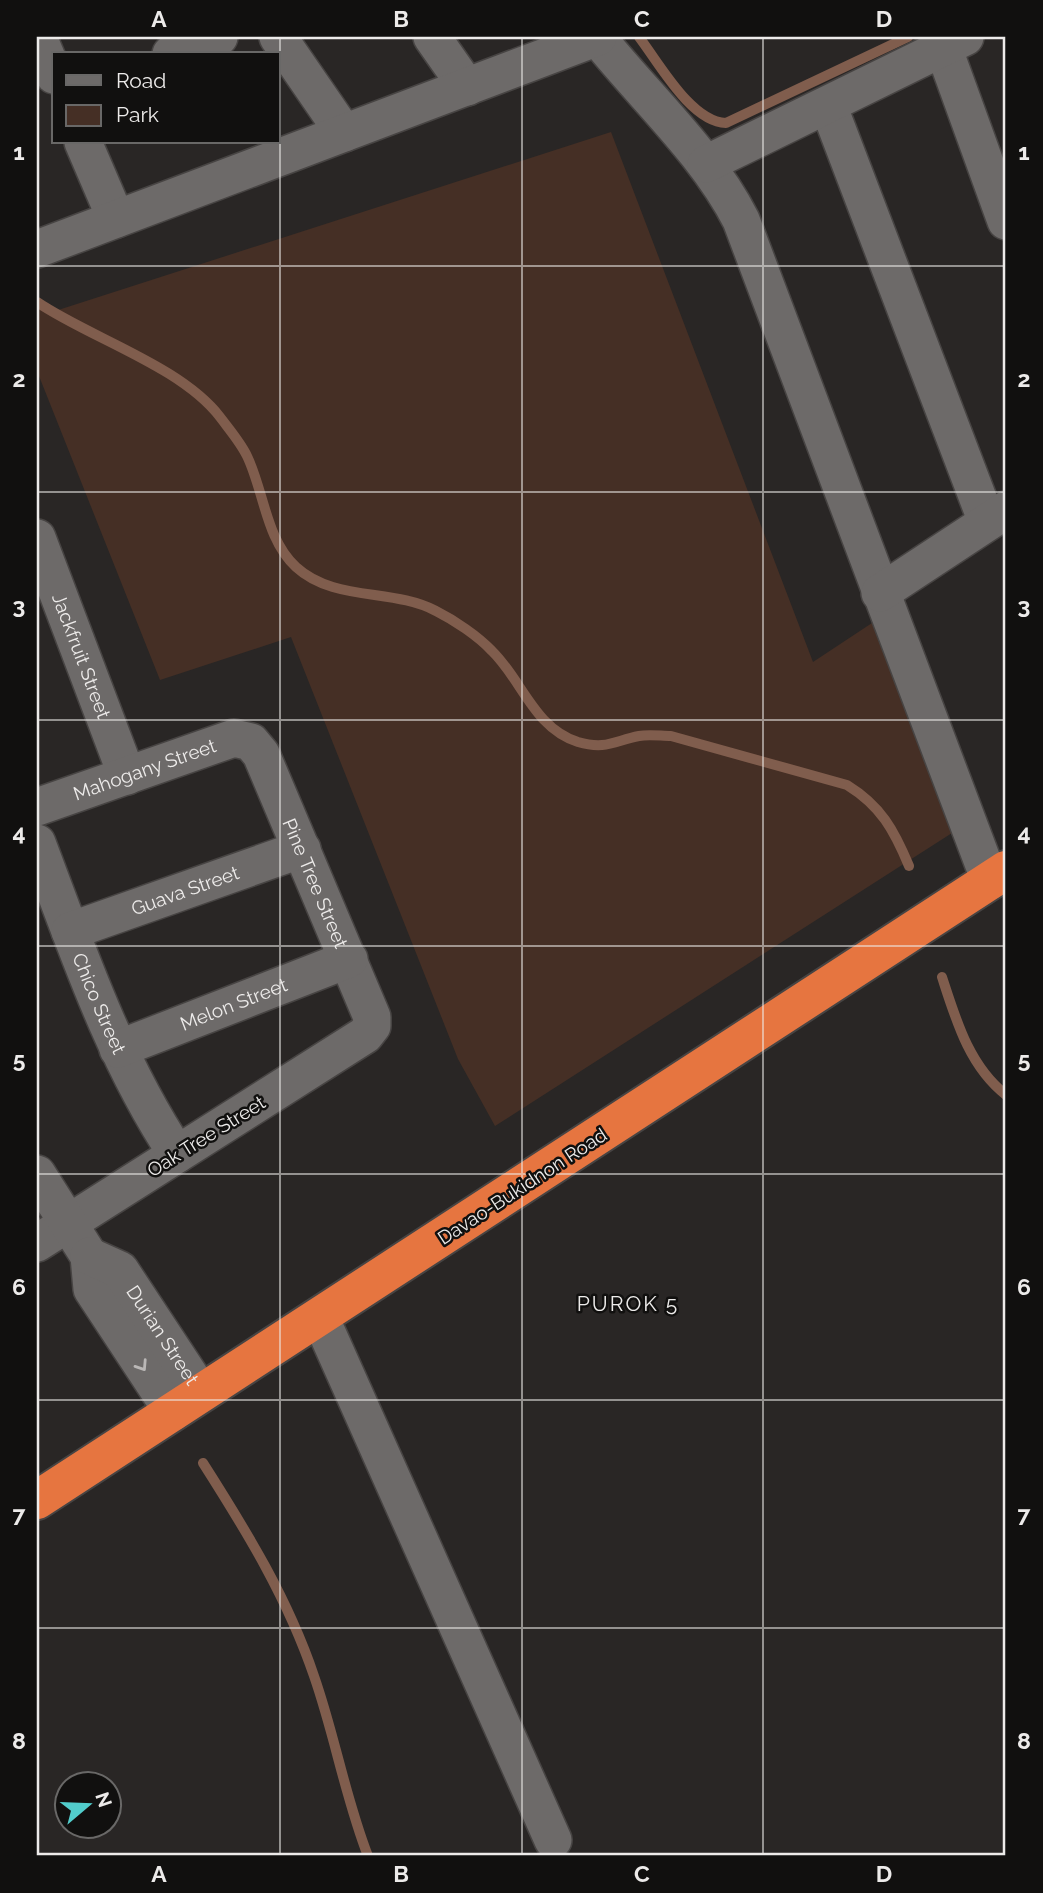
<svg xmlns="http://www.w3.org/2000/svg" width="1043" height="1893" font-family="Raleway,sans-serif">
<rect width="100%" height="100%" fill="#292625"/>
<!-- green -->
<path fill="#452f25" d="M611 132 813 662 872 623 952 833 495 1126 458 1059 291 637 160 680 37 371V302L52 312Z"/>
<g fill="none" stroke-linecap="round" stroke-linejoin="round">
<!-- stream -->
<g stroke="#805d4d" stroke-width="10">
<path d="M639 37C659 63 691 122 726 123L908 37"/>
<path d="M37 302C90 338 181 366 220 417 229 429 241 443 247 456 264 491 266 540 296 567 334 602 393 588 436 611 454 620 478 636 492 651 522 680 534 728 578 742 606 750 614 741 639 736 649 734 661 736 671 736L847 785C881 806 894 830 909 866"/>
<path d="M942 977C956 1020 969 1066 1006 1095"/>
<path d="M203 1463C247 1532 288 1599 314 1676 335 1736 345 1797 368 1856"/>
</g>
<!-- minor casing -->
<g stroke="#474443" stroke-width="40">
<g id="minor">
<path d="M38 37 54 75"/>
<path d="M278 37 344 133"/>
<path d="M432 37 467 87"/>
<path d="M597 37C645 97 707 153 741 220L990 881"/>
<path d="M943 47 1006 221"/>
<path d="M171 54 219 37"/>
<path d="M828 105 987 522"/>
<path d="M83 142 116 219"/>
<path d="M706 164 965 37"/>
<path d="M37 249 598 37"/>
<path id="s1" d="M37 538 127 776"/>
<path d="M880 593 1006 510"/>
<path id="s2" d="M37 807 234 738 251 742 261 754 372 1017V1026L365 1035 37 1243"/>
<path id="s3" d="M37 843C77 949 114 1059 177 1154"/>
<path id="s4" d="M70 931 302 849"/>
<path id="s5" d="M118 1049 349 959"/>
<path d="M37 1174 89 1256 92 1289 173 1412"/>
<path id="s6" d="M89 1256 120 1270 201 1393"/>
<path d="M320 1317 553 1840"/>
</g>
</g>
<!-- highway casing -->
<g stroke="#474443" stroke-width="42">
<path id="highway" d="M37 1500 1006 870"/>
</g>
<!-- minor -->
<use href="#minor" stroke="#6d6a69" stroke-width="37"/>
<!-- highway -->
<use href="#highway" stroke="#e67540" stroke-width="38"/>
</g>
<!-- one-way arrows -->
<defs><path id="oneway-chevron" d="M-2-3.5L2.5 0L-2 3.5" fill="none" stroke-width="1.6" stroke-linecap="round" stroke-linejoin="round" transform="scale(1.75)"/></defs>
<use stroke="#bab7b6" href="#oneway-chevron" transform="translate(142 1366) rotate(57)"/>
<!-- grid -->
<path fill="none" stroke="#edebea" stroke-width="2" stroke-opacity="0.55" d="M280 37V1856M522 37V1856M763 37V1856M37 266H1006M37 492H1006M37 720H1006M37 946H1006M37 1174H1006M37 1400H1006M37 1628H1006"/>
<g text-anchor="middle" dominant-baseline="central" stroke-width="5" stroke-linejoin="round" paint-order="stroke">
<!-- street labels -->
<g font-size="19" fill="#edebea" stroke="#11100f">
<text stroke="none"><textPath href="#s1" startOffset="126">Jackfruit Street</textPath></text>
<text stroke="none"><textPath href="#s2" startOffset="114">Mahogany Street</textPath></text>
<text stroke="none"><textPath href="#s2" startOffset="382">Pine Tree Street</textPath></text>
<text stroke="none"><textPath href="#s4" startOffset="122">Guava Street</textPath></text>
<text stroke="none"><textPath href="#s3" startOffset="172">Chico Street</textPath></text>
<text stroke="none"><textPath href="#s5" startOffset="124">Melon Street</textPath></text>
<text transform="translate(206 1136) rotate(-32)">Oak Tree Street</text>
<text transform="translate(522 1186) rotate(-33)">Davao-Bukidnon Road</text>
<text stroke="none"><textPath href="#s6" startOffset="112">Durian Street</textPath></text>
</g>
<!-- neighbourhood labels -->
<g font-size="21" letter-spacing="2" fill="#edebea" stroke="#11100f">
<text x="628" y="1303">PUROK 5</text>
</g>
</g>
<!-- border -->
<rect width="1043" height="1893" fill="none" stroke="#11100f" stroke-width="77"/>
<!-- legend -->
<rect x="52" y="52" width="228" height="91" fill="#11100f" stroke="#696867" stroke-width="2"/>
<rect x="66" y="75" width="35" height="10" fill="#6d6a69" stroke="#696867" stroke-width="2"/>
<text x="116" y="88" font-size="21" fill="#edebea">Road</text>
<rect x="66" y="105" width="35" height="21" fill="#452f25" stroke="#696867" stroke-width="2"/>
<text x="116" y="122" font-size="21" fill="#edebea">Park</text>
<!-- north arrow -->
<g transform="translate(88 1805) rotate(71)"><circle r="33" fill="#11100f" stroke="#696867" stroke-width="2"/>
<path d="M0-5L12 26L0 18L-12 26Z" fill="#52cdcc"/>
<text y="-10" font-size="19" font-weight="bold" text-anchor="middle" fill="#edebea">N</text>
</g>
<rect x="38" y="38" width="966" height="1816" fill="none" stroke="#edebea" stroke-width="2.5"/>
<g font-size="23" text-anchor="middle" font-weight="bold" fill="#edebea">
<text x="159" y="27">A</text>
<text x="401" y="27">B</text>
<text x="642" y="27">C</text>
<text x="884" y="27">D</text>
<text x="19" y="160">1</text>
<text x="1024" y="160">1</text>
<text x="19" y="387">2</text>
<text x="1024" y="387">2</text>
<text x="19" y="614">3</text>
<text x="1024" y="614">3</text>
<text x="19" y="841">4</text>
<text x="1024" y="841">4</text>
<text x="19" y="1068">5</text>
<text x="1024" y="1068">5</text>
<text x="19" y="1295">6</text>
<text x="1024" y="1295">6</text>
<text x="19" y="1522">7</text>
<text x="1024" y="1522">7</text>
<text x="19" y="1749">8</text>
<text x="1024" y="1749">8</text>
<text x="159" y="1882">A</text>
<text x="401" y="1882">B</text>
<text x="642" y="1882">C</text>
<text x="884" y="1882">D</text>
</g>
</svg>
